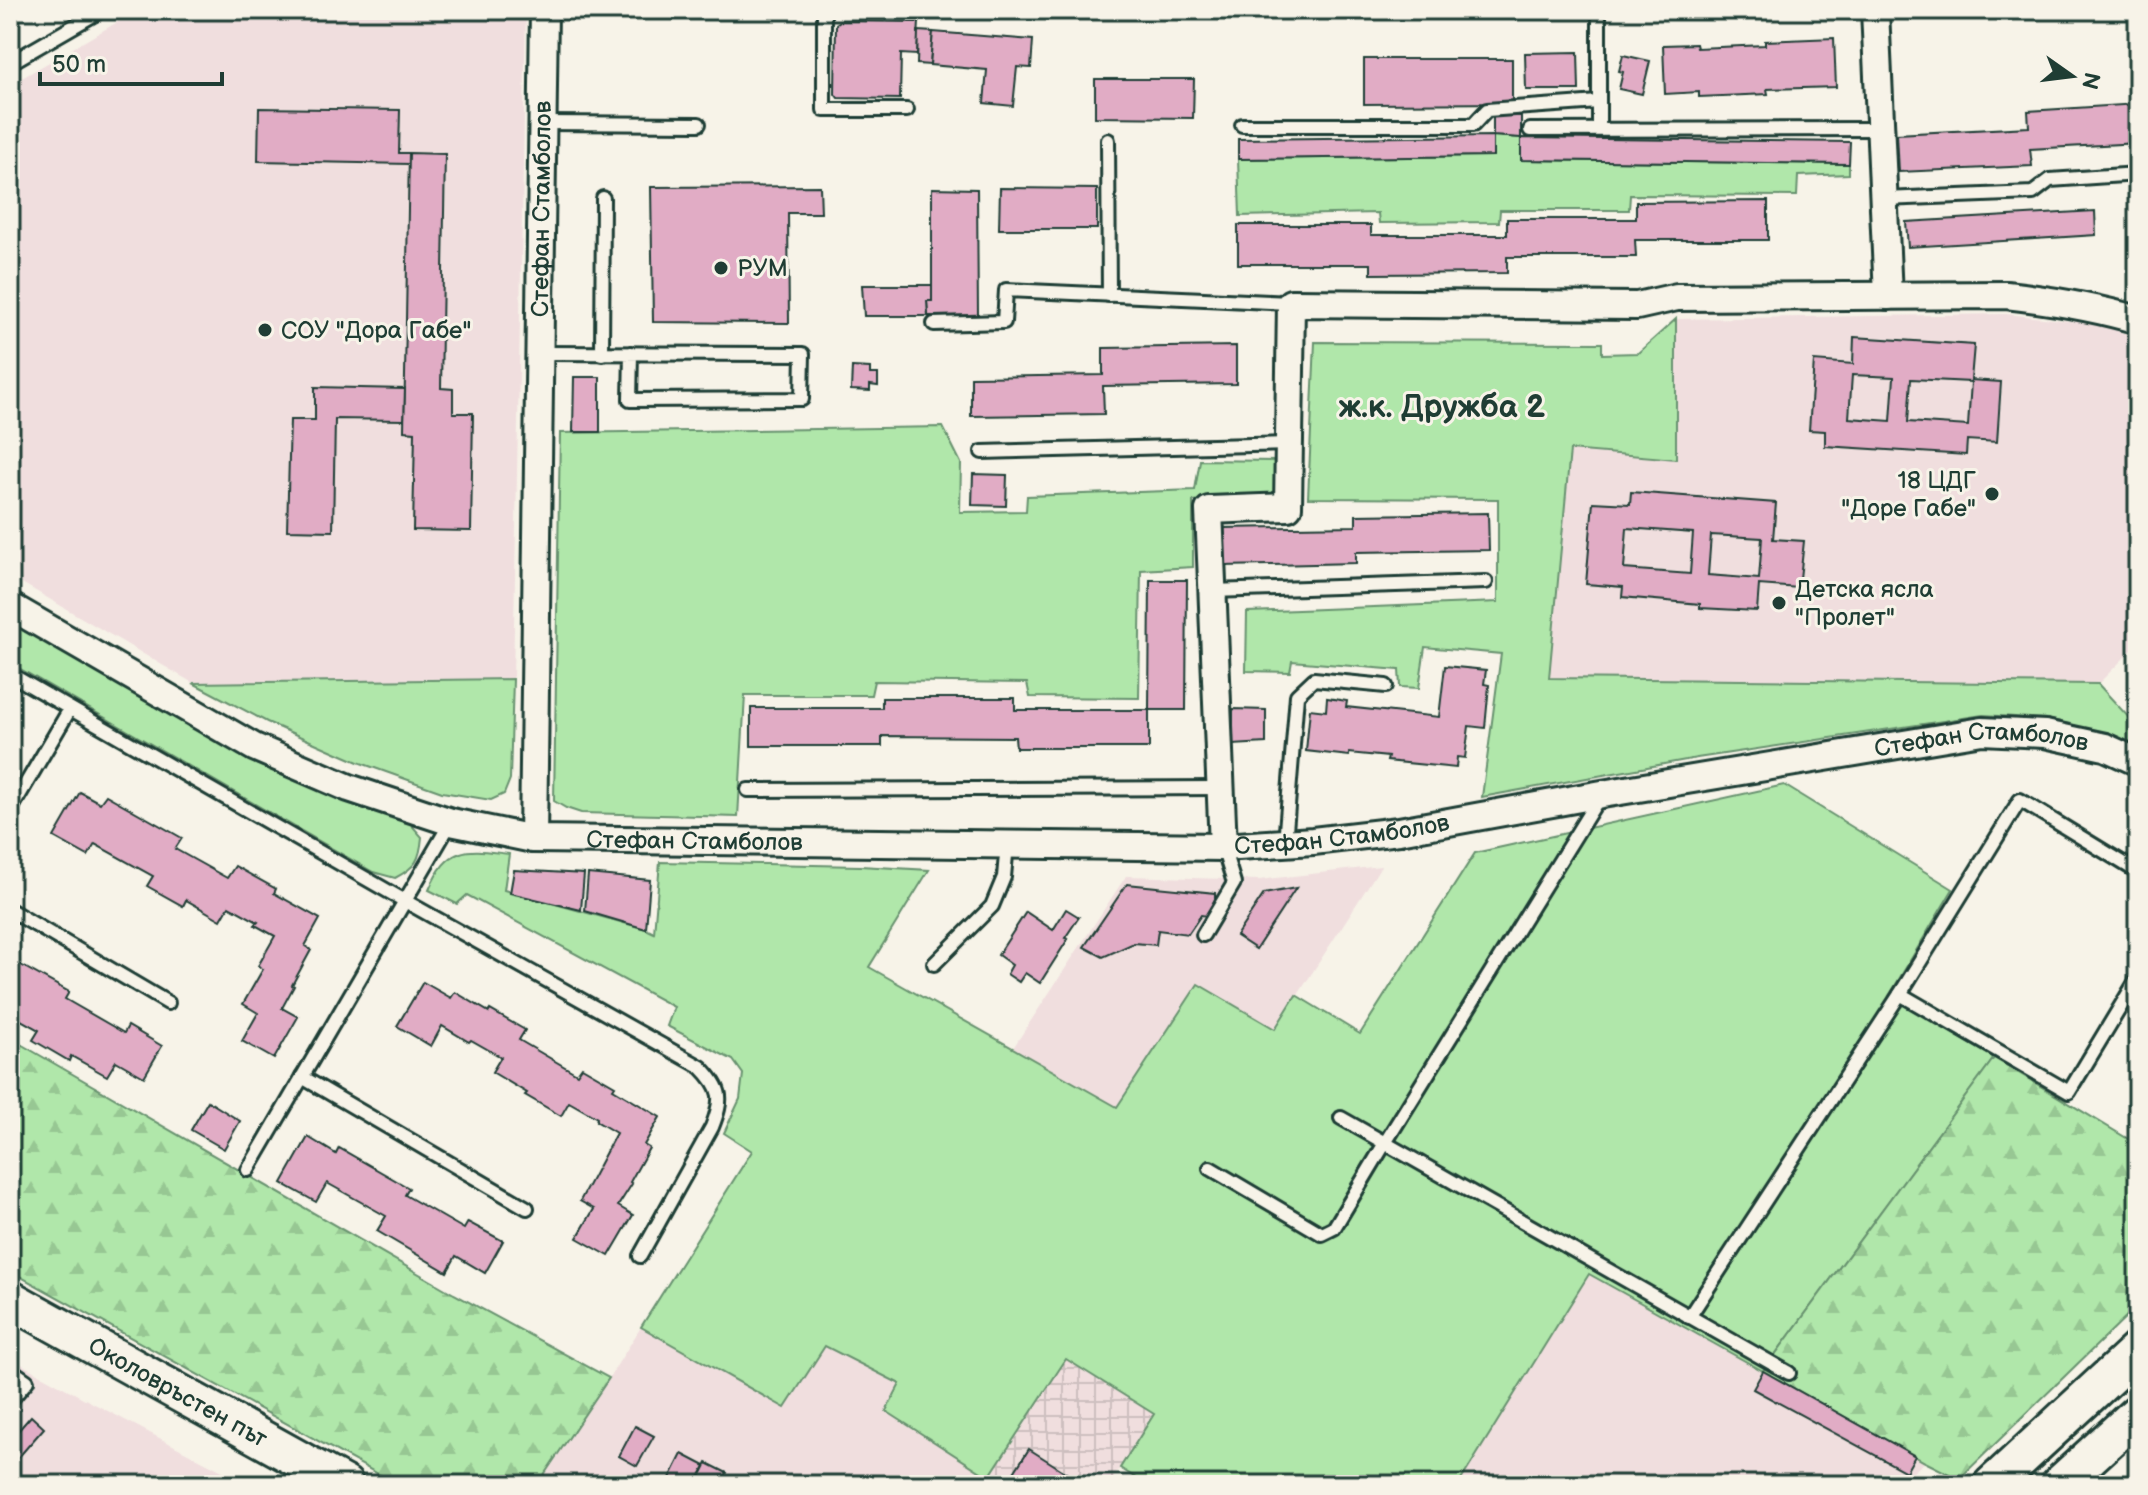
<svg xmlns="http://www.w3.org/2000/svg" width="2148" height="1495" font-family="'Balsamiq Sans',sans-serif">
<defs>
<pattern id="industrial-grid" width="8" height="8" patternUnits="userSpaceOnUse" patternTransform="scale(2)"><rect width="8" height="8" fill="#f0dede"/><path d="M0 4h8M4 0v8" fill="none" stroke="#cdbfbf"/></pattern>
<pattern id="forest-firs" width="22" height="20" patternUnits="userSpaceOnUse" patternTransform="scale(2)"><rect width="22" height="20" fill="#b0e7aa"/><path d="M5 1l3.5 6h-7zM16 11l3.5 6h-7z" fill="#97c793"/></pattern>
</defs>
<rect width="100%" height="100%" fill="#f7f3e8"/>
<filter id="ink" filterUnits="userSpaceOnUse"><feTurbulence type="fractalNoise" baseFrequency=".0125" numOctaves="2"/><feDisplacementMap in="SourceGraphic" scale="16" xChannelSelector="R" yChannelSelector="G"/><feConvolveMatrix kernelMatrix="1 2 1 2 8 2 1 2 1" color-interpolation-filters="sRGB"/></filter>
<g filter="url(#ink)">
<!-- built -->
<g fill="#f0dede">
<path d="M138 10H526L513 679 193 683 10 576V85Z"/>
<path d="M2006 314 2097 324 2138 338V644L2098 684 1549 679 1570 449 1676 458V319Z"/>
<path d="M1381 866 1276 1029 1198 984 1117 1107 1013 1048 1126 876 1259 880Z"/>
<path d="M1589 1274 1925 1462 1898 1485H1458Z"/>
<path d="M641 1327 785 1408 825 1346 901 1384 886 1411 989 1477 985 1485H537L609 1378Z"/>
<path d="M10 1358 83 1398 249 1485H10Z"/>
</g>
<!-- industrial -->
<path fill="url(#industrial-grid)" d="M1066 1359 1155 1414 1109 1485H985Z"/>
<!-- green -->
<g fill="#b0e7aa" stroke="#68926f" stroke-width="2">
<path d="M1493 136 1521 138V160L1849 164V174L1798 176 1797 196 1630 195 1629 210H1500L1499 222 1379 223 1378 213 1240 216 1238 159 1492 156Z"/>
<path d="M1676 319V459L1570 450 1549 678 2098 684 2131 720 2138 723V747L2109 734 2048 719 1983 715 1697 758 1482 797 1501 654 1425 647 1419 688 1400 687 1399 670 1292 661 1290 672 1246 671 1247 612 1498 602V499L1308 498 1315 342 1602 343V354L1638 353Z"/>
<path d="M943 427 961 463 960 512 1026 511 1027 496 1195 490 1200 460 1275 461V495L1193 501V567L1141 570 1139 698 1030 697 1027 683 874 681 871 695H745L738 817 581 813 566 808 554 801 560 433Z"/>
<path d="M10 622 256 764 344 800 409 822 422 837C420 860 416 867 395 878L373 872 10 663Z"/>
<path d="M513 679 510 779 504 794 491 800 442 792 358 762 267 722 193 683Z"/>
<path d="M1784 785 1953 889 1889 996 1994 1058 1763 1371 1589 1274 1458 1485H1147L1120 1468 1154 1414 1066 1359 989 1477 886 1411 900 1384 825 1346 785 1408 641 1327 752 1151 724 1133 740 1099 743 1074 733 1060 667 1026 674 1007 467 895 457 904 429 890C448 846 465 848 509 854L504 890 646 929 654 933 660 862 860 866 929 870 869 967 1117 1107 1198 984 1275 1029 1296 995 1360 1034 1475 853Z"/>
</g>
<!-- forest -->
<g fill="url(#forest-firs)" stroke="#68926f" stroke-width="2">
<path d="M10 1038 454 1294 609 1378 537 1485H398L10 1271Z"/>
<path d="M1994 1058 2138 1145V1305L1959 1479 1925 1462 1763 1371Z"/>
</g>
<!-- building -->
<g fill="#e1acc5" stroke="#1f3d34" stroke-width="2" fill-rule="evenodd">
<path d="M840 21 919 22 917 55 901 54 900 99 838 98 835 94 836 24Z"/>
<path d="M918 31 933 32 930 65 917 64Z"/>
<path d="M933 32 1033 40 1031 68 1017 67 1013 106 984 103 987 70 930 65Z"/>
<path d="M1834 38 1836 87 1767 89 1768 94 1699 97V92L1665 94 1663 45 1696 44 1697 48 1765 45V41Z"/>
<path d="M1578 52 1579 90H1526L1525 53Z"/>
<path d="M1623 55 1650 61 1642 94 1619 89 1623 72 1619 71Z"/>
<path d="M1364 59H1512V103L1364 104Z"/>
<path d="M1095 79H1194L1193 118 1095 117Z"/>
<path d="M2138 104V143L2030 149 2032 166 1899 172 1897 134 2029 127 2028 111Z"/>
<path d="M259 108 400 110 399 153H409V164L258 161Z"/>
<path d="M1493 115 1521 116V138L1493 136Z"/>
<path d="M1493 136V156L1238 159V139Z"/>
<path d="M1521 138 1850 142 1849 164 1521 160Z"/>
<path d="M409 153 445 154 441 388 453 389V413H473L471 531 413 530 415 432 404 431Z"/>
<path d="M820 186 821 213H788L789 323 653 322 651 187Z"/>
<path d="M932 188 977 189 978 316H928L927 301H932Z"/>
<path d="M1000 188 1097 189V229H999Z"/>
<path d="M1768 201V240H1635L1636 257H1507V273L1371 274V264H1238V225H1371V235H1507V219H1636V202Z"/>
<path d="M2095 211 2096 235 1908 247 1906 222Z"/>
<path d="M862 285H932V301H927L928 316H864Z"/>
<path d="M1854 337 1974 345 1971 380 2001 382 1997 442 1967 440 1966 455 1825 446V431L1809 430 1814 361 1853 364ZM1852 375 1894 377 1891 421 1849 418ZM1911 379 1971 382 1968 426 1908 422Z"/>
<path d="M1236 346V384L1103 386 1104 414 971 416V377L1103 375V348Z"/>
<path d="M852 367 870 368V374H878V386L870 385V391L851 390Z"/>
<path d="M574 377H600V432H573Z"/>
<path d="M315 387 405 389 404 420 335 419 333 531 287 530 290 420H315Z"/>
<path d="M973 474 1007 475 1006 506 972 505Z"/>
<path d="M1631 492 1776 503 1773 539 1804 541 1799 588 1759 585 1757 611 1700 608V604L1622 597 1623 587 1586 584 1593 502 1630 504ZM1627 528 1693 533 1690 574 1624 569ZM1711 535 1762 538 1759 579 1708 575Z"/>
<path d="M1488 513 1489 550 1356 552V563L1223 566 1222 528 1356 526V515Z"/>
<path d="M1150 580H1187L1186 710H1149Z"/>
<path d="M1445 666 1486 670 1484 684 1489 685 1485 728 1469 726 1465 758 1457 757 1456 768 1387 761 1388 757 1349 753V756L1306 751 1310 709 1326 711 1327 698 1347 701 1346 707 1439 717Z"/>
<path d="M882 698H1015V710H1149V748H1016L1015 737 882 736V746H751V708H882Z"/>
<path d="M1233 709 1266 710V743L1233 745Z"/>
<path d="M80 792 100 803 106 795 182 838 175 849 227 878 235 866 276 889 274 893 320 919 305 946 311 950 292 985 294 986 282 1008 298 1017 274 1059 242 1041 258 1013 243 1004 263 969 258 966 275 936 255 925 258 922 229 906 221 920 186 900 183 906 147 886 153 876 95 844 88 856 54 837Z"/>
<path d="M514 870 584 874 581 910 510 893Z"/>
<path d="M588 874 650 880 646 929 585 911Z"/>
<path d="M1127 884 1215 893V899L1207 916 1201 915 1188 934 1158 930 1156 945 1134 943 1103 957 1084 947Z"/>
<path d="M1296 888 1256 949 1236 936 1264 894Z"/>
<path d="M1066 909 1079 917 1065 938 1068 939 1040 983 1025 973 1019 982 1007 974 1012 965 998 955 1026 912 1053 930Z"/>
<path d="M10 959 69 992 65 999 124 1033 128 1026 162 1046 144 1077 116 1061 107 1076 71 1056 69 1061 33 1040 39 1030 10 1014Z"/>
<path d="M423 982 451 998 455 992 489 1012 490 1010 525 1030 519 1040 577 1074 582 1067 615 1086 613 1089 660 1117 644 1145 649 1148 630 1182 632 1184 618 1206 633 1215 609 1256 577 1238 594 1209 580 1201 616 1133 596 1121 597 1118 569 1102 561 1116 525 1095 527 1093 492 1072 501 1057 471 1040 469 1042 442 1026 431 1046 397 1026Z"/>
<path d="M208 1101 240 1121 224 1149 191 1130Z"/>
<path d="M308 1137 336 1154 339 1148 409 1188 405 1195 464 1229 468 1222 503 1241 485 1273 456 1256 447 1272 377 1231 386 1216 327 1183 316 1202 282 1183Z"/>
<path d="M1763 1371 1915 1456 1906 1472 1753 1389Z"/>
<path d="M31 1416 44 1428 10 1467V1440Z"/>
<path d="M635 1426 654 1436 637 1466 619 1456Z"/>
<path d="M1029 1449 1081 1482 1079 1485H1006Z"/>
<path d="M682 1454 705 1466 695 1485H678L669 1480Z"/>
<path d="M707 1463 727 1473 721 1485H701L697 1483Z"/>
</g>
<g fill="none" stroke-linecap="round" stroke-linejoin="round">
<!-- service casing -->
<g stroke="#1f3d34" stroke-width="18">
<g id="service">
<path d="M824 10V110H907"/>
<path d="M1599 10V129"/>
<path d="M10 63 102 10"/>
<path d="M543 123 699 124"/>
<path d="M1242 125H1473L1487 110 1599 102"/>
<path d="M1530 130 1880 129"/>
<path d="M1108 140 1109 295"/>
<path d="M1884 199 2033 193 2050 180 2138 174"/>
<path d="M934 324 1004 322 1006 290 1291 303"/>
<path d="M540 353 803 354 802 399 630 400 631 353"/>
<path d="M602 354 603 198"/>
<path d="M982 452 1288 444"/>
<path d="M1212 591 1486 582"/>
<path d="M10 674 405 901 701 1067C723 1089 723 1099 712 1127L640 1256"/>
<path d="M748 790 1221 788"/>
<path d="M10 811 70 709"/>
<path d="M1285 843 1297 695 1314 679 1386 686"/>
<path d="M10 910 168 1003"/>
<path d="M1203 935 1234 883 1223 847"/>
<path d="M934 964 992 906 1004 877 1007 844"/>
<path d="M1900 994 2020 800 2138 872"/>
<path d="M302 1077 527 1208"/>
<path d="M1341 1118 1789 1373"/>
<path d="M1210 1168 1322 1234 1334 1228 1385 1143 1600 796"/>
<path d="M248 1170 451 822"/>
<path d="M1689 1317 1900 994 2069 1092 2136 981 2138 982"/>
<path d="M10 1369 27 1381 10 1401"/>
</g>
</g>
<!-- minor casing -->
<g stroke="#1f3d34" stroke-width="32">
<g id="minor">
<path d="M1875 10 1888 296"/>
<path id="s1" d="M10 606 254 747 349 788 451 822 533 839 1223 847 1313 841 1399 831 1602 794 1982 731 2045 734 2105 747 2138 762"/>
<path id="s2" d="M533 839 544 10"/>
<path d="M1223 847 1209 510 1288 507 1291 303 1637 306 1677 297 2006 295C2051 300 2094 307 2138 320"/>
</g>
</g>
<!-- secondary casing -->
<g stroke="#1f3d34" stroke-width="42">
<g id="secondary">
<path id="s3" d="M10 1299 345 1485"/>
<path d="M1992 1485 2138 1350"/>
<path d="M2059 1485 2138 1413"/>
</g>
</g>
<!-- service -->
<use href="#service" stroke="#f7f3e8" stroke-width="12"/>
<!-- minor -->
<use href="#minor" stroke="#f7f3e8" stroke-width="26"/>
<!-- secondary -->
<use href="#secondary" stroke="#f7f3e8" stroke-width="36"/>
</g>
</g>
<!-- markers -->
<g fill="#1f3d34" stroke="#f7f3e8" stroke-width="3">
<circle cx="721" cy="268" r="8"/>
<circle cx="265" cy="330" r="8"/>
<circle cx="1992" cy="494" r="8"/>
<circle cx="1779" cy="603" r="8"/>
</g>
<g text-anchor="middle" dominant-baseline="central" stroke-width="6" stroke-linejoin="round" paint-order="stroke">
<!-- street labels -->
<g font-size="24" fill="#1f3d34" stroke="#f7f3e8">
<text stroke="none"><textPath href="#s2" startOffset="630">Стефан Стамболов</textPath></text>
<text stroke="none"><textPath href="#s1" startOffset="2034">Стефан Стамболов</textPath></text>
<text stroke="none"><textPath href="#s1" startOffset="1386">Стефан Стамболов</textPath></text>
<text stroke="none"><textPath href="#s1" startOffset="738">Стефан Стамболов</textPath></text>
<text stroke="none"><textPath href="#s3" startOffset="192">Околовръстен път</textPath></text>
</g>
<!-- poi labels -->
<g font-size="24" fill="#1f3d34" stroke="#f7f3e8" text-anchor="start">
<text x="737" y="268">РУМ</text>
<text x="281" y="330">СОУ "Дора Габе"</text>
<text x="1976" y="480" text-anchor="end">18 ЦДГ<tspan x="1976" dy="28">"Доре Габе"</tspan></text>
<text x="1795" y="589">Детска ясла<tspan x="1795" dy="28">"Пролет"</tspan></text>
</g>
<!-- district labels -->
<g font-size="32" font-weight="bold" fill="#1f3d34" stroke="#f7f3e8">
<text x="1442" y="407">ж.к. Дружба 2</text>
</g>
</g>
<!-- margin -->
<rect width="2148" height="1495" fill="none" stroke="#f7f3e8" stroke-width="40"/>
<rect x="20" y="20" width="2108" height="1455" fill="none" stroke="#1f3d34" stroke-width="3" filter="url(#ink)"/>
<!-- north arrow -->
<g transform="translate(2072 76) rotate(104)" stroke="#f7f3e8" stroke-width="6" paint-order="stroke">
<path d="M0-6L14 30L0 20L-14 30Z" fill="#1f3d34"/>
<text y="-12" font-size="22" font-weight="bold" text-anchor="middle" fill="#1f3d34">N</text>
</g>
<!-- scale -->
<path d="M40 72v12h182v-12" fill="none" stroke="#1f3d34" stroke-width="4"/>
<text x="52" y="72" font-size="24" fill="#1f3d34" stroke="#f7f3e8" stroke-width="6" paint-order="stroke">50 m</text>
</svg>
